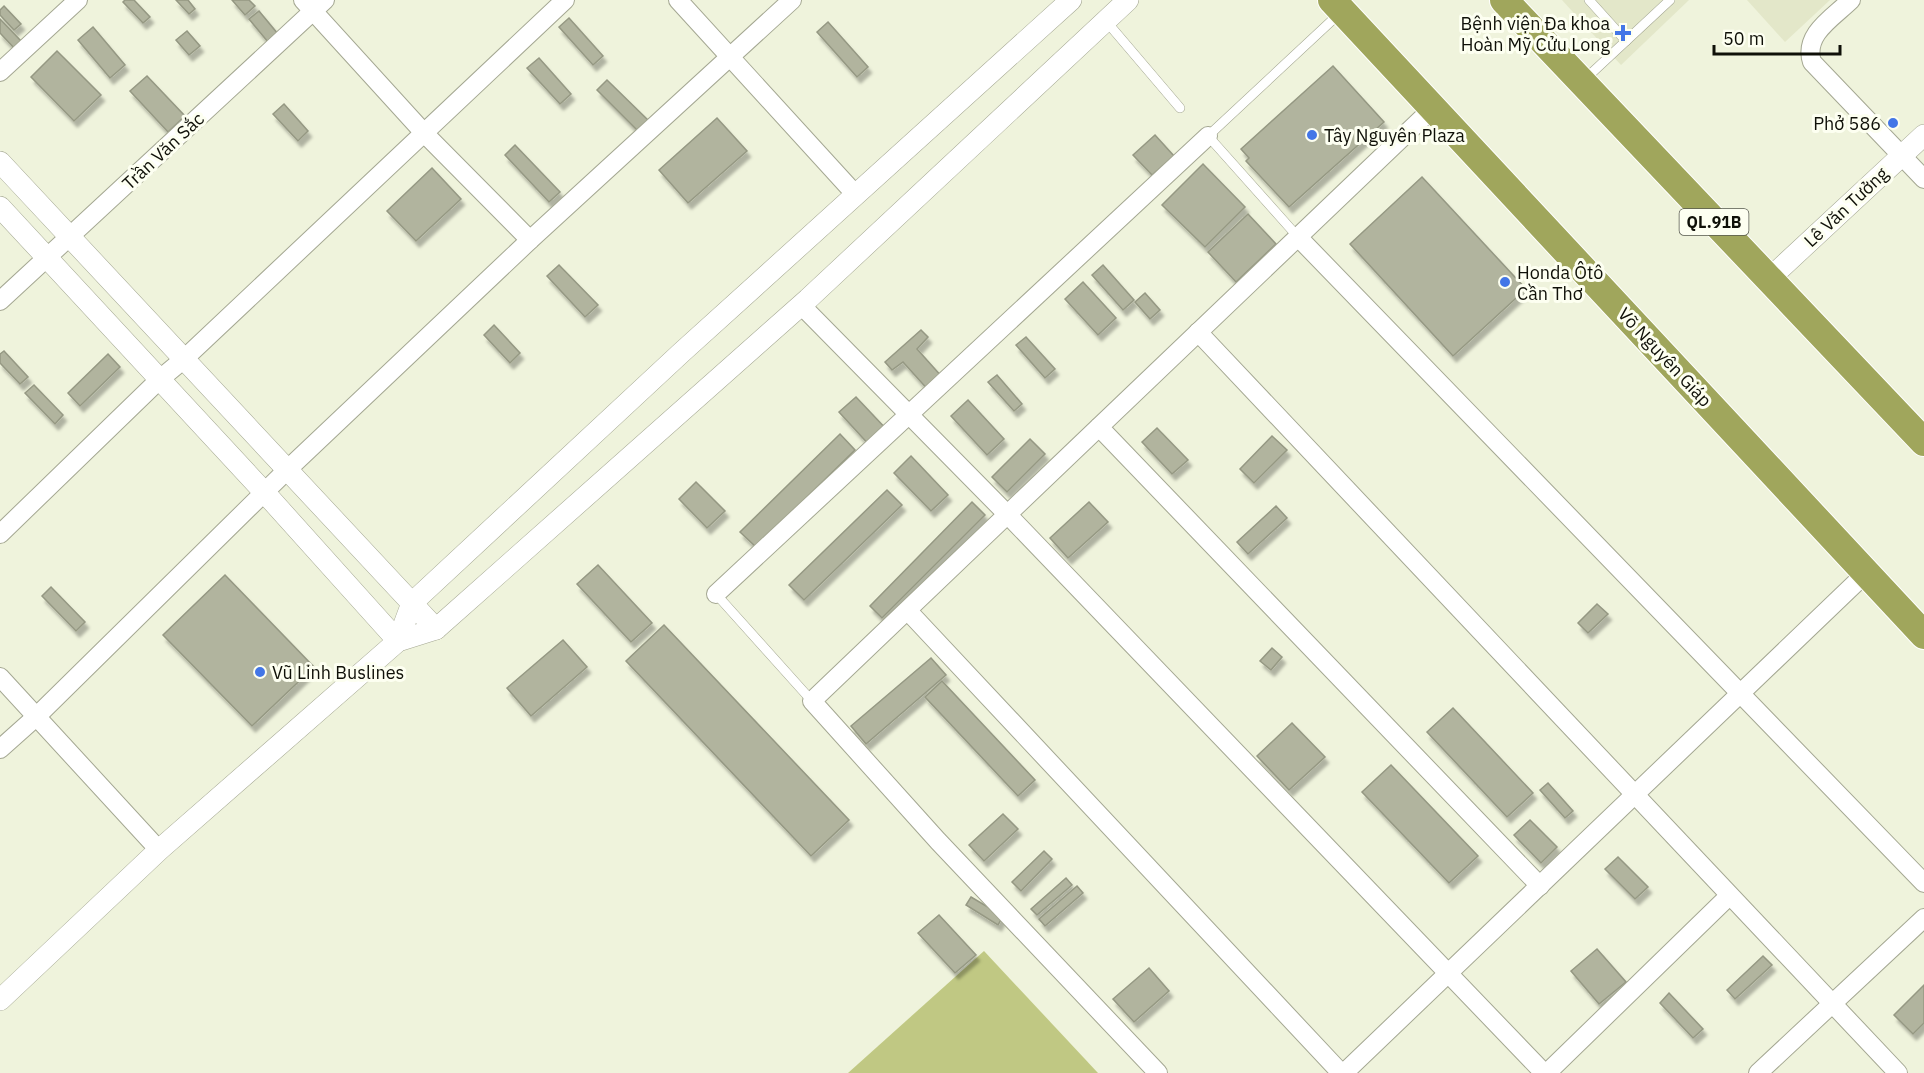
<svg xmlns="http://www.w3.org/2000/svg" width="1924" height="1073" font-family="'IBM Plex Sans',sans-serif">
<defs>
<filter id="shadow"><feDropShadow dx="3.5" dy="6" stdDeviation="1.5" flood-color="#0004"/></filter>
</defs>
<rect width="100%" height="100%" fill="#eff3dc"/>
<!-- built -->
<g fill="#e3e7c9">
<path d="M1562 0H1689L1621 65Z"/>
<path d="M1747 0H1830L1785 42Z"/>
</g>
<!-- green -->
<path fill="#c0c883" d="M984 951 1098 1073H848Z"/>
<!-- building -->
<g fill="#b1b49e" stroke="#959883" stroke-width="1.5" filter="url(#shadow)">
<path d="M125 0H134L150 17 143 23 123 2Z"/>
<path d="M176 0H188L195 9 189 14Z"/>
<path d="M232 0H249L255 6 245 15Z"/>
<path d="M4 6 21 24 14 30 0 15V10Z"/>
<path d="M259 11 278 34 268 42 249 19Z"/>
<path d="M569 18 603 56 593 65 559 27Z"/>
<path d="M0 19 22 42 15 49 0 33Z"/>
<path d="M828 22 868 67 857 77 817 32Z"/>
<path d="M93 27 125 65 110 78 78 40Z"/>
<path d="M187 31 200 46 189 55 176 40Z"/>
<path d="M57 51 101 95 74 121 31 77Z"/>
<path d="M539 58 571 94 560 104 527 68Z"/>
<path d="M1333 66 1384 122 1289 207 1246 161 1249 158 1241 149Z"/>
<path d="M147 76 185 116 168 132 130 91Z"/>
<path d="M607 80 651 123 640 133 597 90Z"/>
<path d="M284 104 308 131 298 141 273 114Z"/>
<path d="M717 118 747 151 688 203 659 170Z"/>
<path d="M1155 135 1174 156 1152 175 1133 155Z"/>
<path d="M515 145 560 192 549 202 505 155Z"/>
<path d="M1203 164 1245 207 1205 247 1162 205Z"/>
<path d="M432 168 461 199 416 241 387 211Z"/>
<path d="M1422 177 1526 289 1453 356 1350 244Z"/>
<path d="M1248 214 1276 244 1236 282 1208 252Z"/>
<path d="M559 265 598 305 585 317 547 276Z"/>
<path d="M1103 265 1134 300 1123 310 1092 275Z"/>
<path d="M1083 282 1116 318 1098 335 1065 299Z"/>
<path d="M1145 293 1160 310 1150 319 1135 302Z"/>
<path d="M494 325 520 353 510 363 484 335Z"/>
<path d="M921 330 928 337 917 349 943 378 930 392 903 362 892 370 885 362Z"/>
<path d="M1026 337 1055 369 1045 378 1016 345Z"/>
<path d="M4 351 28 377 20 384 0 363V354Z"/>
<path d="M108 354 120 367 80 406 68 393Z"/>
<path d="M997 375 1022 404 1014 411 988 382Z"/>
<path d="M34 385 63 415 55 424 25 393Z"/>
<path d="M856 397 889 432 872 448 839 412Z"/>
<path d="M968 400 1004 439 987 455 951 416Z"/>
<path d="M1157 428 1188 460 1172 474 1142 442Z"/>
<path d="M840 434 855 450 756 547 740 532Z"/>
<path d="M1272 436 1287 450 1254 483 1240 469Z"/>
<path d="M1030 439 1045 454 1007 492 992 477Z"/>
<path d="M911 456 948 495 931 511 894 473Z"/>
<path d="M696 482 725 511 707 528 679 499Z"/>
<path d="M887 490 902 505 804 600 789 585Z"/>
<path d="M972 502 985 515 882 618 870 606Z"/>
<path d="M1089 502 1108 522 1068 558 1050 538Z"/>
<path d="M1276 506 1287 518 1248 554 1237 542Z"/>
<path d="M598 565 652 623 631 642 577 584Z"/>
<path d="M225 575 314 667 252 726 163 635Z"/>
<path d="M51 587 85 622 76 631 42 596Z"/>
<path d="M1597 604 1608 614 1588 633 1578 623Z"/>
<path d="M664 625 849 820 811 856 626 661Z"/>
<path d="M563 640 587 667 531 716 507 688Z"/>
<path d="M1272 648 1282 657 1271 670 1260 661Z"/>
<path d="M931 658 946 675 866 744 851 726Z"/>
<path d="M942 681 1035 780 1018 796 925 697Z"/>
<path d="M1453 708 1533 793 1507 817 1427 732Z"/>
<path d="M1292 723 1325 757 1289 790 1257 756Z"/>
<path d="M1391 765 1478 856 1449 883 1362 792Z"/>
<path d="M1548 783 1573 811 1565 818 1540 790Z"/>
<path d="M1003 814 1018 829 984 861 969 845Z"/>
<path d="M1530 820 1557 847 1541 863 1514 835Z"/>
<path d="M1044 851 1052 859 1021 891 1012 882Z"/>
<path d="M1618 857 1648 887 1635 899 1605 869Z"/>
<path d="M1066 878 1072 885 1037 915 1031 909Z"/>
<path d="M1077 886 1083 893 1045 926 1039 919Z"/>
<path d="M971 897 1003 916 998 925 966 905Z"/>
<path d="M939 915 976 955 955 973 918 933Z"/>
<path d="M1597 949 1626 982 1599 1004 1571 971Z"/>
<path d="M1763 956 1772 965 1735 999 1727 990Z"/>
<path d="M1149 968 1169 991 1134 1022 1113 999Z"/>
<path d="M1924 985V1023L1913 1034 1894 1015Z"/>
<path d="M1669 993 1703 1029 1693 1038 1660 1003Z"/>
</g>
<g fill="none" stroke-linecap="round" stroke-linejoin="round">
<!-- service casing -->
<g stroke="#a4a792" stroke-width="10">
<g id="service">
<path d="M1589 0 1626 41"/>
<path d="M1106 21 1180 108"/>
<path d="M1583 81 1670 0"/>
<path d="M1298 237 1208 136 1341 12"/>
<path d="M716 594 812 701"/>
</g>
</g>
<!-- minor casing -->
<g stroke="#a4a792" stroke-width="20">
<g id="minor">
<path d="M303 0 425 134 530 240"/>
<path d="M678 0 856 195"/>
<path d="M1851 0C1834 17 1803 34 1812 62L1924 179"/>
<path d="M0 72 78 0"/>
<path d="M1298 237 1924 883"/>
<path d="M0 301 325 0"/>
<path d="M801 305 1008 515 1544 1073"/>
<path d="M1198 332 1898 1073"/>
<path d="M1099 427 1540 886"/>
<path d="M0 534 160 379 184 359 565 0"/>
<path d="M716 594 1208 136"/>
<path d="M908 611 1341 1073"/>
<path d="M0 677 159 850"/>
<path d="M0 749 37 716 288 469 530 240 792 0"/>
<path d="M1158 1073 938 841 812 701 1433 108"/>
<path d="M1344 1073 1866 573"/>
<path d="M1547 1073 1729 896"/>
<path d="M1758 1073 1924 918"/>
</g>
</g>
<!-- tertiary casing -->
<g stroke="#a4a792" stroke-width="22">
<g id="tertiary">
<path d="M0 162 436 629"/>
<path d="M0 207 265 493 398 641"/>
<path d="M1769 279 1924 135"/>
<path d="M398 641 412 603 682 352 1071 0"/>
<path d="M0 1000 159 850 398 641 436 629 808 299 1128 0"/>
</g>
</g>
<!-- trunk casing -->
<g stroke="#fff" stroke-width="30">
<g id="trunk">
<path d="M1332 0 1924 635"/>
<path d="M1504 0 1924 442"/>
</g>
</g>
<!-- service -->
<use href="#service" stroke="#fff" stroke-width="9"/>
<!-- minor -->
<use href="#minor" stroke="#fff" stroke-width="18"/>
<!-- tertiary -->
<use href="#tertiary" stroke="#fff" stroke-width="21"/>
<!-- trunk -->
<use href="#trunk" stroke="#a0a65c" stroke-width="28"/>
</g>
<!-- markers -->
<g fill="#4376e7" stroke="#fdfff1" stroke-width="2">
<path d="M1620 24h6v6h6v6h-6v6h-6v-6h-6v-6h6z"/>
<circle cx="1893" cy="123" r="6"/>
<circle cx="1312" cy="135" r="6"/>
<circle cx="1505" cy="282" r="6"/>
<circle cx="260" cy="672" r="6"/>
</g>
<g text-anchor="middle" dominant-baseline="central" stroke-width="6" stroke-linejoin="round" paint-order="stroke">
<!-- shield labels -->
<rect fill="#fdfff1" stroke="#56584e" stroke-width="1.5" x="1679.5" y="209" width="69" height="26" rx="4.5"/>
<g font-size="16" font-weight="bold" fill="#0f1008">
<text x="1714" y="222">QL.91B</text>
</g>
<!-- poi labels -->
<g font-size="18" fill="#0f1008" stroke="#fdfff1" text-anchor="start">
<text x="1610" y="23" text-anchor="end">Bệnh viện Đa khoa<tspan x="1610" dy="21">Hoàn Mỹ Cửu Long</tspan></text>
<text x="1881" y="123" text-anchor="end">Phở 586</text>
<text x="1324" y="135">Tây Nguyên Plaza</text>
<text x="1517" y="272">Honda Ôtô<tspan x="1517" dy="21">Cần Thơ</tspan></text>
<text x="272" y="672">Vũ Linh Buslines</text>
</g>
<!-- street labels -->
<g font-size="18" fill="#0f1008" stroke="#fdfff1">
<text transform="translate(163 151) rotate(-43)">Trần Văn Sắc</text>
<text transform="translate(1846 207) rotate(-43)">Lê Văn Tưởng</text>
<text transform="translate(1665 357) rotate(47)">Võ Nguyên Giáp</text>
</g>
</g>
<!-- scale -->
<path d="M1714 45v9h126v-9" fill="none" stroke="#0f1008" stroke-width="3"/>
<text x="1723" y="45" font-size="18" fill="#0f1008" stroke="#fdfff1" stroke-width="4.5" paint-order="stroke">50 m</text>
</svg>
